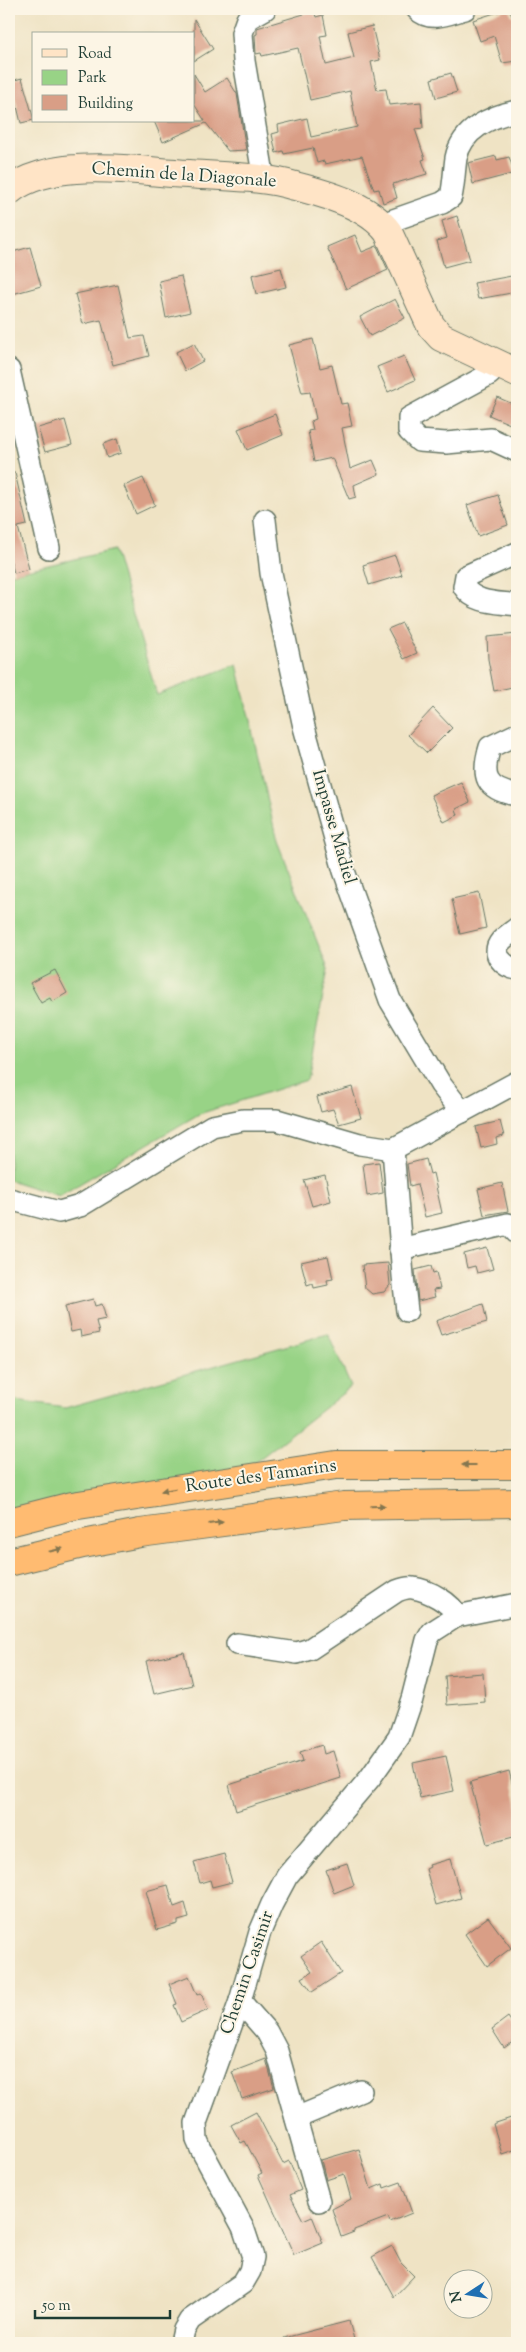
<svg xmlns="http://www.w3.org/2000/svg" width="526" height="2352" font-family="'Sorts Mill Goudy',serif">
<rect width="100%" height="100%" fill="#fcf5e5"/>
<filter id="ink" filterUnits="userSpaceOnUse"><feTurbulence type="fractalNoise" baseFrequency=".02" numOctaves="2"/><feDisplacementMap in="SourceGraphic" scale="10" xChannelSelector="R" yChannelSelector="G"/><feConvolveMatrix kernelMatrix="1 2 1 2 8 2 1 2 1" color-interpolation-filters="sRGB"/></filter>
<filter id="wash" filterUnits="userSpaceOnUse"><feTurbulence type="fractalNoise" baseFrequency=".0096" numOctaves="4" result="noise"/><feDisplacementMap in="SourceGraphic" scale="20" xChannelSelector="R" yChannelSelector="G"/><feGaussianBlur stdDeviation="1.12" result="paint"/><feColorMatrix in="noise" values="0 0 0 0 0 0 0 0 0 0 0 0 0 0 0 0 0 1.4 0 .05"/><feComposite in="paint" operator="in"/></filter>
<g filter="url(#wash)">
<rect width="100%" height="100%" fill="#efe3c4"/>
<!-- green -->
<g fill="#98d386" stroke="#5c885d">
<path d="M114 550 157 695 237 664 277 841 328 969 307 1080 199 1114 59 1196 9 1180V574Z"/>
<path d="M328 1334 351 1387 234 1479 9 1510V1400L65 1408Z"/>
</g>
<g id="blocks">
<!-- building -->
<g fill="#d99e86">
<path d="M507 9H509L512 16 517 14V61L502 63 494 36 480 41 473 20Z"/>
<path d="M314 11 316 17 323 15 327 35 320 36 326 65 354 58 348 32 372 26 380 60 371 62 377 90 386 89 389 105 421 102 423 128 415 129 425 159 422 160 427 174 393 184 397 198 383 203 379 189 374 190 362 156 325 164 324 161 317 163 313 148 284 154 283 151 276 153 272 134 279 132 278 125 307 118 311 137 357 127 350 91 310 100 298 48 262 56 261 53 256 54 255 35 257 34V28Z"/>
<path d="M194 19 213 49 194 61Z"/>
<path d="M451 73 457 92 436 98 431 79Z"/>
<path d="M194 74 205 92 227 78 237 94 246 150 228 151 206 123 163 142 154 121H205L194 104Z"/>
<path d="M22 78 34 120 21 123 11 81Z"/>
<path d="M496 156 497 160 509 157 515 173 473 184 468 163Z"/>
<path d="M457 216 470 260 444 267 437 241 447 238 442 221Z"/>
<path d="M355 235 362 252 377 246 388 270 346 289 327 247Z"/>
<path d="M30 247 41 286 9 295V253Z"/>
<path d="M281 268 286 287 256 294 252 275Z"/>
<path d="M517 275V292L478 299 474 283Z"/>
<path d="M181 276 190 312 166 318 159 281Z"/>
<path d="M118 285 130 338 144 336 149 356 113 365 101 320 83 324 75 294Z"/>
<path d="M395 299 405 318 370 336 360 317Z"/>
<path d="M313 339 320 368 332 365 341 404 347 403 352 426 342 428 350 469 373 460 379 474 354 485 356 497 349 499 332 458 314 462 308 431 313 430 311 421 316 419 310 392 302 393 289 345Z"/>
<path d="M194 343 203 361 185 371 176 352Z"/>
<path d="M404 356 415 380 388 392 377 367Z"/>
<path d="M497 397 517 406V427L489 415Z"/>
<path d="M275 414 283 435 247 450 238 429Z"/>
<path d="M65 420 72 445 45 452 38 428Z"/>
<path d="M117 439 121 453 107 458 103 444Z"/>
<path d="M9 473H15L27 525 18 527 29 569 14 573 9 555Z"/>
<path d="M143 478 155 505 136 514 124 486Z"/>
<path d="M498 495 508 525 478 536 467 505Z"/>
<path d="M395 555 402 575 369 585 363 565Z"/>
<path d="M402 623 417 653 404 659 388 629Z"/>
<path d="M517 634V686L494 691 488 659 487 637Z"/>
<path d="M433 708 452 728 427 753 408 735Z"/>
<path d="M461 782 470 802 456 809 458 815 444 822 431 795Z"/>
<path d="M479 893 486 928 460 934 452 899Z"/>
<path d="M55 970 67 993 52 1002 50 998 41 1003 30 983Z"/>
<path d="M352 1087 361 1118 339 1124 333 1109 321 1112 317 1097Z"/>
<path d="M500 1121 504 1136 496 1138 497 1144 481 1148 476 1127Z"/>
<path d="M426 1159 430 1174 433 1173 442 1213 425 1217 417 1184 410 1186 407 1164Z"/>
<path d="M379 1162 383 1193 367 1196 363 1164Z"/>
<path d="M325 1175 331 1201 312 1206 304 1180Z"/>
<path d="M502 1183 508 1211 484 1215 478 1189Z"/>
<path d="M487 1248 493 1269 477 1273 475 1266 467 1268 464 1254Z"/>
<path d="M328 1256 333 1279 327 1280 328 1285 314 1288 313 1283 307 1285 301 1262Z"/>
<path d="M388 1263 390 1285 384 1292 372 1294 365 1288 362 1265Z"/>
<path d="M431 1266 433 1273 436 1272 440 1289 433 1290 435 1297 418 1301 415 1270Z"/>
<path d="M93 1299 95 1306 102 1304 106 1319 96 1321 99 1333 81 1337 80 1330 71 1332 65 1306Z"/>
<path d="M483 1304 487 1322 441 1335 436 1321Z"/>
<path d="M184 1652 192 1685 154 1694 146 1661Z"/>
<path d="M483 1673 485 1702 447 1705 445 1676Z"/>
<path d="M322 1745 324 1754 333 1751 341 1778 236 1811 229 1785 303 1761 300 1752Z"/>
<path d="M446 1756 454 1791 420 1798 413 1763Z"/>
<path d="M509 1771 517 1802V1836L487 1844 470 1782Z"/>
<path d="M224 1854 232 1882 212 1887 210 1880 200 1883 194 1862Z"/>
<path d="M450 1859 461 1898 436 1905 426 1869 430 1867 429 1865Z"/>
<path d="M347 1863 354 1885 334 1893 326 1870Z"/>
<path d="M168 1885 174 1907 185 1903 189 1918 178 1921V1924L157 1930 146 1891Z"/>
<path d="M488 1917 511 1948 487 1966 465 1934Z"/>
<path d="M321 1942 341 1973 312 1992 302 1978 312 1972 301 1956Z"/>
<path d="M189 1976 197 1995 201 1993 208 2010 181 2022 174 2005 177 2004 169 1984Z"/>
<path d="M508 2017 517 2030V2039L504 2048 492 2029Z"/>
<path d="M266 2059 274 2088 242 2099 232 2072Z"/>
<path d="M256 2112 283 2164 289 2161 301 2190 290 2195 303 2220 312 2216 323 2243 294 2255 258 2175 262 2173 245 2141 241 2143 231 2125Z"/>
<path d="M517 2116V2149L502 2154 493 2124Z"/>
<path d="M359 2149 371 2189 383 2184 384 2188 401 2182 412 2213 390 2222 388 2217 354 2230V2232L341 2237 332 2209 351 2199 344 2174 326 2180 321 2160Z"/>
<path d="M392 2246 401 2263 414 2276 394 2297 372 2257Z"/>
<path d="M349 2321 355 2343H285L284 2338Z"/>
</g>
</g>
</g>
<g filter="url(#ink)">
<use href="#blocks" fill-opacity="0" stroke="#687766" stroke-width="1"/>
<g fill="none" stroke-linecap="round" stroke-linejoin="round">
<!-- minor casing -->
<g stroke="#687766" stroke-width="24">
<g id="minor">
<path d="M417 9C430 23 450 13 465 9"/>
<path d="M264 180 244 61 242 33 247 19 265 9"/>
<path d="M382 224 442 203 451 197C454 184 454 172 456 158 462 129 491 116 517 111"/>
<path d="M495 365 490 374 409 418V431L419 441 446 443 491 439 517 451"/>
<path d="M9 370 49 548"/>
<path d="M265 520 271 573 304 727 344 871 390 1000 441 1085 462 1112"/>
<path d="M517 553 466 576 464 587C475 604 499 602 517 605"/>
<path d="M517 734 490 747C481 776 485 790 517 795"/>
<path d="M517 928C512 932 506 936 501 941 490 954 504 967 517 969"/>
<path d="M393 1149 403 1276 407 1311"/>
<path d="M9 1199 59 1212 80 1206 212 1126 243 1120H277L360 1144 393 1149 517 1082"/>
<path d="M400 1249 508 1224 517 1233"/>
<path d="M237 1644 297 1653 310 1649 397 1591C402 1589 408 1587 413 1588 428 1590 452 1603 457 1616L517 1604"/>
<path d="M240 2001 267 2032 277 2051 319 2201"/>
<path d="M296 2118 361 2091"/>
<path d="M181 2343 184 2330 190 2320 243 2283 250 2271 253 2257 243 2227 201 2149 197 2140 196 2123 240 2001 260 1932 272 1904 287 1876 370 1778 399 1737 412 1699 427 1640 432 1632 457 1616"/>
</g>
</g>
<!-- secondary casing -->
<g stroke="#687766" stroke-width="30">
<path id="secondary" d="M9 191C25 177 55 170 76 169 113 166 152 172 189 174 224 177 261 176 295 186 326 194 368 205 388 232L431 326 441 337 517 373"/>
</g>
<!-- trunk casing -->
<g stroke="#687766" stroke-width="30">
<g id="trunk">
<path d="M9 1522 72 1506 336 1465H517"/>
<path d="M9 1562 83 1544 140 1533 344 1506 517 1503"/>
</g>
</g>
<!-- minor -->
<use href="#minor" stroke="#fff" stroke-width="21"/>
<!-- secondary -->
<use href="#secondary" stroke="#ffe4c6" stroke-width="28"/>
<!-- trunk -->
<use href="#trunk" stroke="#ffbb71" stroke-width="28"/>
</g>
<!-- one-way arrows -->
<defs><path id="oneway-solid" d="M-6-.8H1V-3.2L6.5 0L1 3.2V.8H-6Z" transform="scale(1.25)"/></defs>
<g fill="#84764f">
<use href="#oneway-solid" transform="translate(469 1465) rotate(180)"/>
<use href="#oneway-solid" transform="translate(168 1490) rotate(171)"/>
<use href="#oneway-solid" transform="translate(378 1506) rotate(-1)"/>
<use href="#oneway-solid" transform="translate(216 1523) rotate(-7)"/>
<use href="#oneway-solid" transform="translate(56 1550) rotate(-14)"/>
</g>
</g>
<g text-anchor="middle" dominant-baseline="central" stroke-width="4" stroke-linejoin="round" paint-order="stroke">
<!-- street labels -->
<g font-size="18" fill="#1f3d34" stroke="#fcf5e5">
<text transform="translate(184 176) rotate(4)">Chemin de la Diagonale</text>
<text transform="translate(333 827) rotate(74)">Impasse Madiel</text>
<text transform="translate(261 1477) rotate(-8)">Route des Tamarins</text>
<text transform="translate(248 1973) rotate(-71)">Chemin Casimir</text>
</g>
</g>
<!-- margin -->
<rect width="526" height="2352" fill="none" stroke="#fcf5e5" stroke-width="30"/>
<!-- legend -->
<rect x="32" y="32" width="162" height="90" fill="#fcf5e5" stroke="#a4ab9e"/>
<rect x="42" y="49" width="25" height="8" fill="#ffe4c6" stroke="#a4ab9e"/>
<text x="78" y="58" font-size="15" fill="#1f3d34">Road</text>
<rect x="42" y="70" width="25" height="15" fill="#98d386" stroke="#a4ab9e"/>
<text x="78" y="82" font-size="15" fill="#1f3d34">Park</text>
<rect x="42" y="95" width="25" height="15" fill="#d99e86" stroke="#a4ab9e"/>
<text x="78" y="108" font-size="15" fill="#1f3d34">Building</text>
<!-- north arrow -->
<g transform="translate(468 2294) rotate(258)"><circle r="24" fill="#fcf5e5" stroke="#a4ab9e"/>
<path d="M0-4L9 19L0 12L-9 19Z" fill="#1f6fb2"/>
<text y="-8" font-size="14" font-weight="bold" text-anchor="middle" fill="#1f3d34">N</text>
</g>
<!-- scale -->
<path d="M35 2310v8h135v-8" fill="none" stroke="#1f3d34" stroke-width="2.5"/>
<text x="42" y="2310" font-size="15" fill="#1f3d34" stroke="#fcf5e5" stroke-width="4" paint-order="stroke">50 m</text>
</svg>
